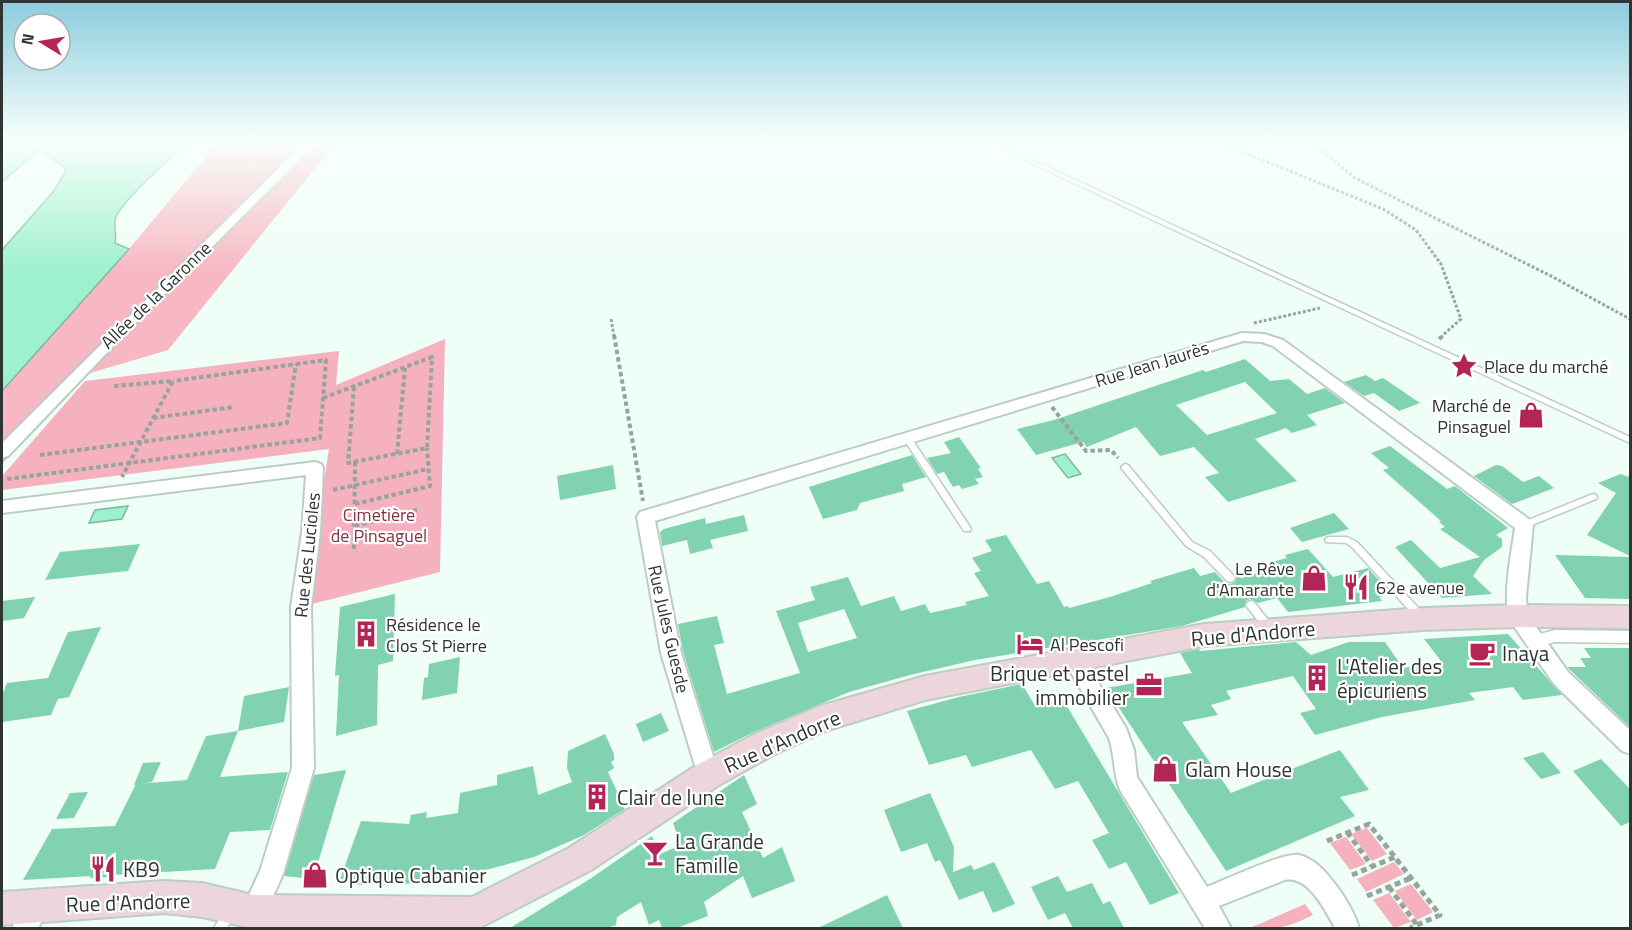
<svg xmlns="http://www.w3.org/2000/svg" width="1632" height="930" font-family="'Titillium Web',sans-serif">
<rect width="100%" height="100%" fill="#effef7"/>
<!-- green -->
<g fill="#f5b1be">
<path d="M445 339 440 572 304 606 329 449 2 490V476L85 381 339 351 336 385Z"/>
<path d="M1367 828 1387 854 1372 861 1351 834Z"/>
<path d="M1346 837 1366 864 1350 870 1330 843Z"/>
<path d="M1394 862 1404 874 1366 892 1357 879Z"/>
<path d="M1411 884 1433 912 1417 920 1395 891Z"/>
<path d="M1389 893 1411 922 1394 928 1373 900Z"/>
<path d="M1305 904 1313 915C1286 928 1280 929 1250 928Z"/>
</g>
<!-- forest -->
<path fill="#f7b7c3" d="M216 141H337L168 350 84 375 2 464V391L129 249 204 159Z"/>
<!-- water -->
<g fill="#9ef1ce" stroke="#7db9a0" stroke-width="1.5">
<path d="M2 141H194C179 148 118 204 115 220 114 227 117 235 115 243L129 249 2 391V250L53 192 66 171 63 166 39 150 2 182Z"/>
<path d="M1065 454 1081 474 1068 478 1052 458Z"/>
<path d="M128 506 122 519 89 523 95 510Z"/>
</g>
<!-- building -->
<g fill="#80d2b0" fill-rule="evenodd">
<path d="M1245 359 1270 381 1289 379 1307 394 1325 388 1345 403 1307 415 1317 425 1292 433 1286 428 1255 439 1297 481 1228 502 1205 477 1219 473 1194 447 1160 456 1136 427 1087 447 1083 442 1036 455 1017 429 1054 420 1203 370 1206 372ZM1245 382 1277 413 1207 435 1176 405Z"/>
<path d="M1366 375 1375 381 1383 378 1420 403 1399 411 1374 393 1364 396 1344 382Z"/>
<path d="M959 437 981 468 978 469 983 477 975 479 979 484 962 489 959 485 953 487 944 472 937 474 927 458 951 453 944 442Z"/>
<path d="M1390 446 1447 489 1455 486 1508 528 1496 535 1502 539V547L1484 560 1473 576 1492 594 1442 598 1395 547 1411 540 1440 568 1480 557 1440 529 1445 527 1439 522 1441 521 1383 470 1389 468 1371 453Z"/>
<path d="M912 455 926 477 902 484 904 491 860 503 857 510 823 519 809 487Z"/>
<path d="M613 465 616 489 560 500 557 476Z"/>
<path d="M1496 465 1502 466 1523 482 1539 476 1554 488 1512 504 1474 476Z"/>
<path d="M1630 473V556L1587 535 1616 493 1598 483 1621 474 1628 477Z"/>
<path d="M1334 513 1349 529 1302 542 1290 528Z"/>
<path d="M744 515 748 531 710 540 713 548 690 554 687 540 662 546 660 532 664 529 705 518 706 524Z"/>
<path d="M1006 535 1037 584 1049 581 1064 607 1068 606 1069 608 1110 597 1152 583 1150 581 1194 568 1200 576 1215 572 1225 583 1231 584 1235 582 1237 576 1242 578 1277 567 1272 562 1287 558 1285 555 1308 549 1333 577 1368 568 1391 594 1379 597 1382 601 1288 612 1277 598 1258 603 1250 599 1246 601 1245 607 1182 626 975 660 910 675 849 692 752 733 714 752 683 652 678 624 717 616 724 643 714 645 727 694 800 673 776 611 815 600 810 587 848 577 861 606 894 596 901 611 925 604 930 613 967 605 965 602 989 596 974 573 981 571 972 558 992 551 985 540ZM844 609 857 638 808 652 798 623Z"/>
<path d="M140 544 128 571 45 580 60 552Z"/>
<path d="M1555 555 1630 557V599L1585 598Z"/>
<path d="M395 594 393 661 378 665 377 725 336 736 339 675 335 676 340 607Z"/>
<path d="M35 597 24 618 2 621V601Z"/>
<path d="M101 627 69 697 58 699 51 715 2 722V695L7 683 48 678 68 632Z"/>
<path d="M1508 634 1562 695 1523 700 1513 687 1469 693 1475 700 1382 717 1315 735 1300 713 1316 709 1293 676 1226 691 1231 699 1211 705 1218 715 1182 722 1231 793 1340 750 1369 790 1340 797 1355 816 1226 871 1106 688 1192 673 1180 653 1199 649 1200 651 1296 642 1311 655 1349 642H1385L1403 668 1441 661 1424 639Z"/>
<path d="M1584 648H1630V727L1567 667H1586L1580 658H1591Z"/>
<path d="M460 657 457 693 422 700 424 678 428 677 429 664Z"/>
<path d="M1022 684 1034 704 1062 698 1179 893 1150 905 1126 862 1109 869 1092 840 1109 833 1078 781 1055 789 1031 750 972 767 966 755 929 765 907 711 959 697Z"/>
<path d="M289 687 284 722 238 731 244 696Z"/>
<path d="M661 713 669 731 643 742 636 724Z"/>
<path d="M238 731 220 777 288 772 270 830 230 832 215 869 111 875 110 877 89 878 91 876 23 880 52 829 115 826 136 784 187 780 206 736Z"/>
<path d="M605 734 614 754V760L611 762 614 768 608 772 625 809 584 835 534 857 467 875 424 883 362 885 339 882 361 821 409 824 411 815 427 812 426 818 458 813 460 793 497 785V775L533 766 538 795 572 782 567 768 568 751Z"/>
<path d="M1543 752 1561 773 1541 779 1523 758Z"/>
<path d="M1601 759 1630 789V822L1621 826 1573 771Z"/>
<path d="M161 762 152 782 134 785 143 763Z"/>
<path d="M346 770 313 879 284 876 314 775Z"/>
<path d="M744 775 757 804 742 812 763 858 782 847 795 881 752 898 743 876 704 902 708 916 677 928H662L659 920 649 925 641 902 617 917 616 925 607 928H510L590 879 652 836 660 854 681 845 673 823Z"/>
<path d="M88 792 74 818 56 819 70 793Z"/>
<path d="M930 793 954 847 953 872 971 865 974 870 994 862 1015 904 993 913 983 891 959 900 940 860 935 862 927 843 901 852 884 810Z"/>
<path d="M1058 876 1067 892 1092 883 1103 904 1110 901 1124 928H1073L1065 913 1048 920 1031 887Z"/>
<path d="M887 895 903 928H818Z"/>
</g>
<g fill="none" stroke-linecap="round" stroke-linejoin="round">
<!-- service casing -->
<g stroke="#bdccc5" stroke-width="3">
<g id="service">
<path d="M984 141H991L1630 437V443Z"/>
<path d="M907 435 910 436 970 527 971 529 970 531H964L903 438Z"/>
<path d="M1125 464 1128 465 1192 542 1210 551 1233 575 1235 578 1233 581 1230 582 1227 581 1204 557 1186 546 1122 469 1121 467Z"/>
<path d="M1593 494 1596 495 1597 497 1596 499 1527 527H1521L1520 525 1521 523Z"/>
<path d="M1329 537H1347L1357 542 1424 614 1426 617 1424 620 1421 621 1418 620 1351 546 1346 543 1326 542 1325 540 1326 538Z"/>
<path d="M1251 601 1254 602 1272 625 1274 628 1272 631 1269 632 1266 631 1248 608 1246 605 1248 602Z"/>
<path d="M230 906 234 908 236 912 227 928H214L226 908Z"/>
</g>
</g>
<!-- pedestrian casing -->
<g stroke="#bdccc5" stroke-width="3">
<path id="pedestrian" d="M1555 630 1630 631V643L1555 642 1534 647 1529 645 1527 641 1529 637Z"/>
</g>
<!-- minor casing -->
<g stroke="#bdccc5" stroke-width="4">
<g id="minor">
<path d="M306 141H318L122 337 8 456 2 458V443Z"/>
<path d="M1242 333 1264 334 1283 340 1530 520 1533 525 1526 597 1527 614 1568 672 1630 730V754L1622 751 1554 684 1511 622C1501 601 1512 551 1515 528L1273 346 1262 342 1243 341 655 521 681 653 719 775 716 782 708 786 700 782 661 653 637 517 640 512Z"/>
<path d="M315 462 321 464 323 468 320 532 311 607 314 768 283 874 262 921 253 924 244 921 241 912 260 871 292 768 291 607 302 532 306 475 2 513V501Z"/>
<path d="M1075 653 1082 656 1126 728 1134 750 1137 777 1207 887C1225 880 1284 852 1299 855 1315 859 1325 871 1335 884 1345 897 1354 912 1359 928H1335C1326 911 1308 875 1285 880L1219 906 1231 928H1205L1120 790C1113 773 1115 755 1109 738L1065 662 1068 656Z"/>
<path d="M38 894 47 897 50 906 38 928H12L29 897Z"/>
</g>
</g>
<!-- secondary casing -->
<g stroke="#bdccc5" stroke-width="4">
<path id="secondary" d="M1518 605 1630 606V628L1518 627 1423 630 1204 646 925 700 825 731 773 755 719 785 591 870 479 928H252L202 917 164 913 2 925V892L164 881 202 883 253 895 472 897 569 848 697 765 753 735 820 706 925 676 1204 624 1423 608Z"/>
</g>
<!-- path-far2 -->
<g stroke="#98a39f" stroke-width="3" stroke-dasharray="3 2" stroke-linecap="butt">
<path d="M1216 141 1383 209 1416 230 1441 264 1461 319 1442 336"/>
<path d="M1311 141 1355 178 1551 276 1630 319"/>
<path d="M611 319 614 336"/>
<path d="M1254 323 1320 308"/>
</g>
<!-- path-far1 -->
<g stroke="#98a39f" stroke-width="4" stroke-dasharray="4.5 3" stroke-linecap="butt">
<path d="M614 335 643 501"/>
<path d="M1439 339 1444 335"/>
<path d="M114 386 173 381 122 477"/>
<path d="M323 398 432 357 427 448 348 463 354 387"/>
<path d="M1052 407 1086 451 1111 450 1118 458"/>
<path d="M153 418 234 407"/>
<path d="M397 454 405 368"/>
<path d="M40 455 287 423 296 364"/>
<path d="M7 479 320 438 326 360 173 381"/>
<path d="M333 490 428 469"/>
<path d="M355 504 430 486 427 448"/>
<path d="M355 526 417 510"/>
<path d="M354 549 355 462"/>
</g>
<!-- path -->
<g stroke="#98a39f" stroke-width="5" stroke-dasharray="6 4" stroke-linecap="butt">
<path d="M1347 832 1372 866"/>
<path d="M1327 841 1369 824 1440 915 1410 928"/>
<path d="M1352 875 1395 857"/>
<path d="M1389 887 1417 925"/>
<path d="M1367 896 1411 878"/>
</g>
<!-- service -->
<use href="#service" fill="#fff" fill-rule="evenodd"/>
<!-- pedestrian -->
<use href="#pedestrian" fill="#fff" fill-rule="evenodd"/>
<!-- minor -->
<use href="#minor" fill="#fff" fill-rule="evenodd"/>
<!-- secondary -->
<use href="#secondary" fill="#edd6db" fill-rule="evenodd"/>
</g>
<!-- sky -->
<linearGradient id="sky" x2="0" y2="1"><stop stop-color="#8accde"/><stop offset="0.52" stop-color="#f8fffb"/><stop offset="1" stop-color="#f8fffb" stop-opacity="0"/></linearGradient>
<rect width="1632" height="272" fill="url(#sky)"/>
<!-- icons -->
<defs>
<g id="sight-bare" transform="scale(2.07)"><path d="M0-6L1.8-2.2L6-1.7L2.9 1.2L3.7 5.4L0 3.3L-3.7 5.4L-2.9 1.2L-6-1.7L-1.8-2.2Z" fill="#b42557" stroke="#fff" stroke-width="2.5" paint-order="stroke"/></g>
<g id="shop-bare" transform="scale(2.07)"><path d="M-5-2.5h2.3a2.7 3.5 0 0 1 5.4 0H5L5.5 6h-11ZM-1.5-2.5h3a1.5 2.3 0 0 0-3 0Z" fill="#b42557" stroke="#fff" stroke-width="2.5" paint-order="stroke"/></g>
<g id="restaurant-bare" transform="scale(2.07)"><path d="M-5-6h1v4h1v-4h1v4h1v-4h1v5L-1.5 .5V6h-2V.5L-5-1ZM5-6V6H3V1.5H1.5Q1.5-4 5-6Z" fill="#b42557" stroke="#fff" stroke-width="2.5" paint-order="stroke"/></g>
<g id="building-bare" transform="scale(2.07)"><path d="M-4-6H4V6H1V3H-1V6H-4ZM-2.5-4.3h1.7v1.8h-1.7ZM.8-4.3h1.7v1.8H.8ZM-2.5-1h1.7V.8h-1.7ZM.8-1h1.7V.8H.8Z" fill="#b42557" stroke="#fff" stroke-width="2.5" paint-order="stroke"/></g>
<g id="hotel-bare" transform="scale(2.07)"><path d="M-6-4.5h1.5V1H6V5H4.5V3h-9V5H-6ZM-4 0a1.8 1.8 0 1 1 3.6 0ZM.5 0V-2.5h3Q6-2.5 6 0Z" fill="#b42557" stroke="#fff" stroke-width="2.5" paint-order="stroke"/></g>
<g id="cafe-bare" transform="scale(2.07)"><path d="M-5.5-4.5H6V0H3Q3 3.5 0 3.5H-2.5Q-5.5 3.5-5.5 0ZM3-3.2v2h1.7v-2ZM-6 4.5H4V6H-6Z" fill="#b42557" stroke="#fff" stroke-width="2.5" paint-order="stroke"/></g>
<g id="office-bare" transform="scale(2.07)"><path d="M-6-3h4V-5.5h4V-3h4V5H-6ZM-1-4.5V-3h2v-1.5ZM-6 0V1H6V0Z" fill="#b42557" stroke="#fff" stroke-width="2.5" paint-order="stroke"/></g>
<g id="bar-bare" transform="scale(2.07)"><path d="M-6-5H6L.8 .8V4.5H3.5V6h-7V4.5H-.8V.8Z" fill="#b42557" stroke="#fff" stroke-width="2.5" paint-order="stroke"/></g>
</defs>
<g fill-rule="evenodd">
<use href="#sight-bare" x="1464" y="366"/>
<use href="#shop-bare" x="1531" y="415"/>
<use href="#shop-bare" x="1314" y="578"/>
<use href="#restaurant-bare" x="1356" y="587"/>
<use href="#building-bare" x="366" y="634"/>
<use href="#hotel-bare" x="1030" y="644"/>
<use href="#cafe-bare" x="1482" y="653"/>
<use href="#building-bare" x="1317" y="678"/>
<use href="#office-bare" x="1149" y="685"/>
<use href="#shop-bare" x="1165" y="769"/>
<use href="#building-bare" x="597" y="797"/>
<use href="#bar-bare" x="655" y="853"/>
<use href="#restaurant-bare" x="103" y="869"/>
<use href="#shop-bare" x="315" y="875"/>
</g>
<g text-anchor="middle" dominant-baseline="central" stroke-width="4.5" stroke-linejoin="round" paint-order="stroke">
<!-- street labels -->
<g font-size="18" fill="#2f3533" stroke="#fff">
<text transform="translate(156 295) rotate(-44)">Allée de la Garonne</text>
<text transform="translate(1152 364) rotate(-17)">Rue Jean Jaurès</text>
<text transform="translate(307 555) rotate(-84)">Rue des Lucioles</text>
<text transform="translate(669 629) rotate(77)">Rue Jules Guesde</text>
</g>
<!-- poi labels -->
<g font-size="18" fill="#2f3533" stroke="#fff" text-anchor="start">
<text x="1484" y="366">Place du marché</text>
<text x="1511" y="405" text-anchor="end">Marché de<tspan x="1511" dy="21">Pinsaguel</tspan></text>
<text x="1294" y="568" text-anchor="end">Le Rêve<tspan x="1294" dy="21">d'Amarante</tspan></text>
<text x="1376" y="587">62e avenue</text>
<text x="386" y="624">Résidence le<tspan x="386" dy="21">Clos St Pierre</tspan></text>
<text x="1050" y="644">Al Pescofi</text>
</g>
<!-- park labels -->
<g font-size="18" fill="#872d47" stroke="#fff">
<text x="379" y="514">Cimetière<tspan x="379" dy="21">de Pinsaguel</tspan></text>
</g>
<!-- near-street labels -->
<g font-size="21" fill="#2f3533" stroke="#fff">
<text transform="translate(1253 633) rotate(-5)">Rue d'Andorre</text>
<text transform="translate(782 741) rotate(-24)">Rue d'Andorre</text>
<text transform="translate(128 902) rotate(-2)">Rue d'Andorre</text>
</g>
<!-- near-poi labels -->
<g font-size="21" fill="#2f3533" stroke="#fff" text-anchor="start">
<text x="1502" y="653">Inaya</text>
<text x="1337" y="666">L'Atelier des<tspan x="1337" dy="24">épicuriens</tspan></text>
<text x="1129" y="673" text-anchor="end">Brique et pastel<tspan x="1129" dy="24">immobilier</tspan></text>
<text x="1185" y="769">Glam House</text>
<text x="617" y="797">Clair de lune</text>
<text x="675" y="841">La Grande<tspan x="675" dy="24">Famille</tspan></text>
<text x="123" y="869">KB9</text>
<text x="335" y="875">Optique Cabanier</text>
</g>
</g>
<!-- border -->
<rect width="1632" height="930" fill="none" stroke="#2f3533" stroke-width="6"/>
<!-- north arrow -->
<g transform="translate(42 42) rotate(281)"><circle r="28" fill="#ffffff" stroke="#acaead" stroke-width="1.5"/>
<path d="M0-4.5L10 22L0 15L-10 22Z" fill="#b42557"/>
<text y="-9" font-size="16" font-weight="bold" text-anchor="middle" fill="#2f3533">N</text>
</g>
</svg>
